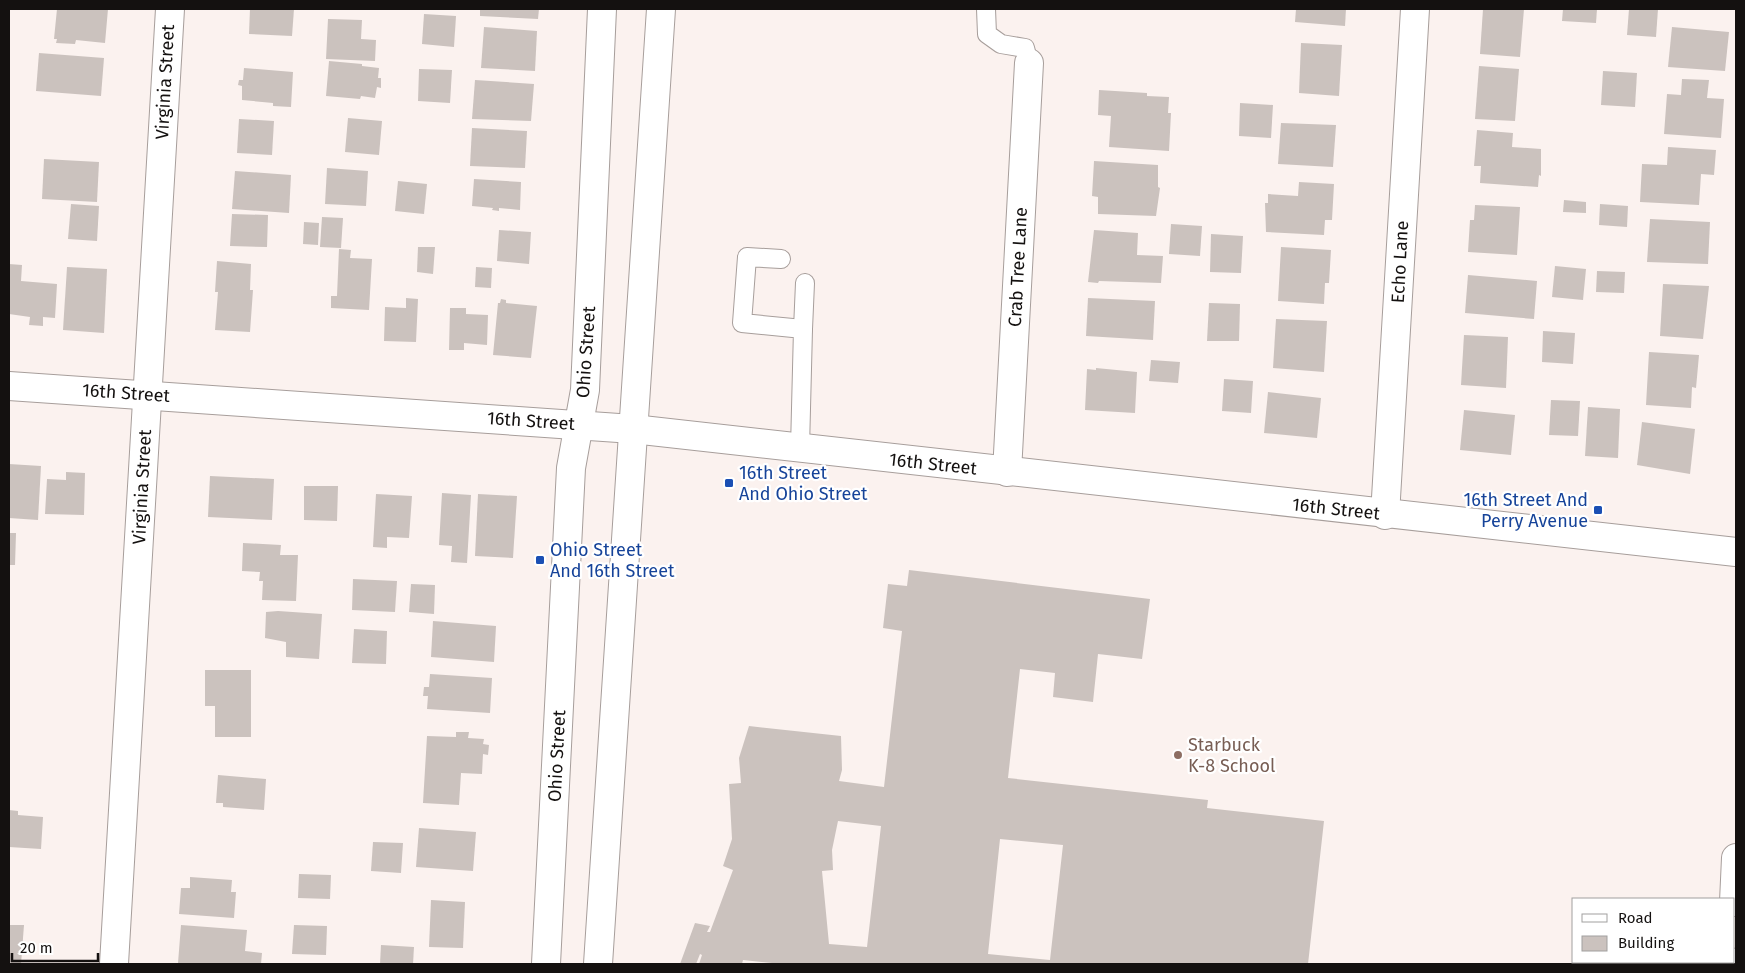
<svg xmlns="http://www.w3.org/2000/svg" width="1745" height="973" font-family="'Fira Sans',sans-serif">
<rect width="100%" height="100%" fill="#fbf2ef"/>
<!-- building -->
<g fill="#cbc2be" fill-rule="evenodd">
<path d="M57 9H108L105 43 76 40 75 44 56 43 57 39H54Z"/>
<path d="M250 9H294L292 36 249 34Z"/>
<path d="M480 9H539L538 19 480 16Z"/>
<path d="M1296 9H1346L1345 26 1295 22Z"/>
<path d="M1483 9H1524L1520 57 1480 54Z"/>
<path d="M1563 9H1597L1596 23 1562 21Z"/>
<path d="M1629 9H1658L1656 37 1627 35Z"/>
<path d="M424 14 456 16 454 47 422 44Z"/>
<path d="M328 19 362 20 361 39 376 40 375 61 326 59Z"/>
<path d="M484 27 537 31 535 71 481 68Z"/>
<path d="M1672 27 1729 32 1725 71 1668 67Z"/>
<path d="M1301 43 1342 45 1339 96 1299 93Z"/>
<path d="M39 53 104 58 101 96 36 91Z"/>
<path d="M329 61 362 64V66L379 68 378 78H381V88L377 87 375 98 361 96 360 99 326 96Z"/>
<path d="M1479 66 1519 69 1515 121 1475 119Z"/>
<path d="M244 68 293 72 291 107 273 106V103L242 100V86L238 85 239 80H243Z"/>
<path d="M419 69 452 70 450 103 418 101Z"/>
<path d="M1603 71 1637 73 1635 107 1601 105Z"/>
<path d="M1682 79 1709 80 1707 98 1724 99 1721 138 1664 134 1667 94 1681 95Z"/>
<path d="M475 80 534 84 531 121 472 119Z"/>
<path d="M1099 90 1147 93V96L1169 97 1168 113H1171L1169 151 1109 147 1111 116 1098 115Z"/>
<path d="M1240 103 1273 105 1271 138 1239 136Z"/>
<path d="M348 118 382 121 379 155 345 152Z"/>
<path d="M239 119 274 121 272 155 237 153Z"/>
<path d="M1281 123 1336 125 1333 167 1278 164Z"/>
<path d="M472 128 527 131 525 168 470 166Z"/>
<path d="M1477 130 1513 133 1512 147 1541 149V176L1539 175 1538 187 1480 183 1481 166H1474Z"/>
<path d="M1668 147 1716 150 1714 175 1701 174 1699 205 1640 202 1642 164 1667 165Z"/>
<path d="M44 159 99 162 97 202 42 199Z"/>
<path d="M1094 161 1158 165V187L1160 188 1156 216 1098 214V197L1092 196Z"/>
<path d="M327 168 368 171 366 206 325 204Z"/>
<path d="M235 171 291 175 289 213 232 209Z"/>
<path d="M474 179 521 182 520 210 499 208V211L492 210 493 208 472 206Z"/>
<path d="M398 181 427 184 424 214 395 211Z"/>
<path d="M1299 182 1334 184 1332 220H1325L1324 235 1266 232 1265 203H1268V194L1298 196Z"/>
<path d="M1564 200 1586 202V213L1563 212Z"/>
<path d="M71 204 99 206 97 241 68 239Z"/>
<path d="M1600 204 1628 206 1627 227 1599 225Z"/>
<path d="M1475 205 1520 207 1517 255 1468 252 1470 220H1474Z"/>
<path d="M232 214 268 215 267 247 230 246Z"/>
<path d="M322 217 343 218 341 248 320 247Z"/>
<path d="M1650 219 1710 222 1708 264 1647 262Z"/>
<path d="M304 222 319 223 318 245 303 244Z"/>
<path d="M1171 224 1202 226 1200 256 1169 254Z"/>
<path d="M499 230 531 232 529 264 497 261Z"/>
<path d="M1094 230 1138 233 1137 255 1163 256 1161 283 1099 281 1098 283 1088 282Z"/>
<path d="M1211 234 1243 236 1241 273 1210 272Z"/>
<path d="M418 247H435L433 274 417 272Z"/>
<path d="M1281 247 1331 250 1329 283H1325L1324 304 1278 301Z"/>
<path d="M339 249 351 250 350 258 372 259 369 310 331 308V296H337Z"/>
<path d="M217 261 251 264 250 290H253L250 332 215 330 218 292H215Z"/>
<path d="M9 264 22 265 21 281 57 284 55 318 43 317V326L29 325 30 317 9 314Z"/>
<path d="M1555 266 1586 269 1583 300 1552 297Z"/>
<path d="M67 267 107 269 104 333 63 330Z"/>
<path d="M476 267 492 268 491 288 475 287Z"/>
<path d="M1597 271 1625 272 1624 293 1596 292Z"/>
<path d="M1468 275 1537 281 1534 319 1465 313Z"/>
<path d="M1663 284 1709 286 1703 339 1660 336Z"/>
<path d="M406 298 418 299 416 342 384 341 385 307 406 308Z"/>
<path d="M1088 298 1155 301 1153 340 1086 336Z"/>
<path d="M501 299 506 300V303L537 306 531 358 493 355 498 303H500Z"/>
<path d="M1209 303 1240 304 1239 341H1207Z"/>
<path d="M450 308H466V314L488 315 487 345 464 343V350H449Z"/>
<path d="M1276 319 1327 321 1324 372 1273 368Z"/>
<path d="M1543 331 1575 333 1573 364 1542 362Z"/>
<path d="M1464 335 1508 337 1506 388 1461 385Z"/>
<path d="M1649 352 1699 355 1696 388 1692 387 1691 408 1646 405Z"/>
<path d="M1151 360 1180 362 1178 383 1149 381Z"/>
<path d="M1096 368 1137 372 1135 413 1085 410 1087 369 1096 370Z"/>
<path d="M1224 379 1253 381 1251 413 1222 411Z"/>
<path d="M1268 392 1321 398 1317 438 1264 433Z"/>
<path d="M1551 400 1580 401 1578 436 1549 435Z"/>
<path d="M1588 407 1620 409 1618 458 1585 456Z"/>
<path d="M1464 410 1515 415 1511 455 1460 450Z"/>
<path d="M1642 422 1695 429 1690 474 1637 465Z"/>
<path d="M9 464 41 466 38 520 9 518Z"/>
<path d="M66 472 85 473 84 515 45 514 47 479 66 480Z"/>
<path d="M210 476 274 479 272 520 208 517Z"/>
<path d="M304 486H338L337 521 304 520Z"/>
<path d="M442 493 471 495 467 563 451 562 452 546 439 545Z"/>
<path d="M376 494 412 496 409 538 387 537V548L373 547Z"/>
<path d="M478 494 517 496 513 558 475 556Z"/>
<path d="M9 533H16L15 565H9Z"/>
<path d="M243 543 281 545 280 555H298L296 601 262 600 263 581H259L260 572 242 571Z"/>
<path d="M909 570 1150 599 1142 659 1098 654 1093 702 1053 697 1055 673 1020 669 1008 778 1208 800 1207 808 1324 821 1308 964H782L743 960 742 964H699L702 955 700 954 696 964H680L695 923 710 926 707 932H710L733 870 723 866 732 839 729 784 741 783 739 758 749 726 841 736 842 770 839 781 884 787 902 631 883 628 888 584 907 586ZM838 821 881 826 867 947 829 944 822 871 833 870 832 850ZM1000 839 1063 845 1050 960 988 954Z"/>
<path d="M353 579 397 581 395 612 352 610Z"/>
<path d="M411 584 435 585 434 614 409 612Z"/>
<path d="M278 611 322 614 319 659 286 657V642L265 638 266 612Z"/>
<path d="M433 621 496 626 494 662 431 657Z"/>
<path d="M354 629 387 631 386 664 352 663Z"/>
<path d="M205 670H251V737H215V706H205Z"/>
<path d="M430 674 492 678 490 713 427 709 428 696H423L424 687H429Z"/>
<path d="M456 732H469L468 738 484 739 483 744 489 745 488 755 483 754 482 774 461 773 459 805 423 803 427 736 456 737Z"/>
<path d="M218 775 266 779 264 810 223 807V803H216Z"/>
<path d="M9 810 18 811V815L43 817 41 849 9 847Z"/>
<path d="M419 828 476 832 473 871 416 867Z"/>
<path d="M373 842 403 843 401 873 371 871Z"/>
<path d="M299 874 331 875 330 899 298 898Z"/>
<path d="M190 877 232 880 231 892H236L234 918 179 914 181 888H190Z"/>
<path d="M431 900 465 902 463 948 429 947Z"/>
<path d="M9 925H24L21 964H9Z"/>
<path d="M181 925 247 930 245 951 262 953 261 964 178 963Z"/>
<path d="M294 925 327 926 326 955 292 954Z"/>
<path d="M381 945 414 947 413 964H380Z"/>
</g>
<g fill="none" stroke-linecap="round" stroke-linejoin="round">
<!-- service casing -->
<g stroke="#a79e9b" stroke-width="20">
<g id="service">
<path d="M986 9 987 34 1001 44 1025 48 1029 63"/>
<path d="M781 259 747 257 742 323 803 329 800 448"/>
<path d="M803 329 805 283"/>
</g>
</g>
<!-- minor casing -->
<g stroke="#a79e9b" stroke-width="30">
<g id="minor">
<path d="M1007 472 1029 63"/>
<path d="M1385 515 1415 9"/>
<path d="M1734 902 1736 858"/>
<path d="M114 964 170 9"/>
<path d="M1730 964V962"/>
</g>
</g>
<!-- tertiary casing -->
<g stroke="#a79e9b" stroke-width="30">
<g id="tertiary">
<path d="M9 386 633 429 1736 552"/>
<path d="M546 964 571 468 585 390 602 9"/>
<path d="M598 964 661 9"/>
</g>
</g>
<!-- service -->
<use href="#service" stroke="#fff" stroke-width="18"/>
<!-- minor -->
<use href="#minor" stroke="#fff" stroke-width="28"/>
<!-- tertiary -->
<use href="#tertiary" stroke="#fff" stroke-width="28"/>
</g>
<!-- markers -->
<g fill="#1a4fb4" stroke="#fff" stroke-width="2">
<rect x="724" y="478" width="10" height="10" rx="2.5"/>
<rect x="1593" y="505" width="10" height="10" rx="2.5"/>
<rect x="535" y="555" width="10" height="10" rx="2.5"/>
</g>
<circle fill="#8d6e63" stroke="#fff" stroke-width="2" cx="1178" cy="755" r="5"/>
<g text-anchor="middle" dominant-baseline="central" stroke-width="4.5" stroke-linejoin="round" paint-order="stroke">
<!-- street labels -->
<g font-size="18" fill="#141110" stroke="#fff">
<text transform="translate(165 82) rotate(-87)">Virginia Street</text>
<text transform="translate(1400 262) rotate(-87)">Echo Lane</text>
<text transform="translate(1018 267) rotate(-87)">Crab Tree Lane</text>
<text transform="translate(586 352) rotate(-86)">Ohio Street</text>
<text transform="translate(126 393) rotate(4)">16th Street</text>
<text transform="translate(531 421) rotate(4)">16th Street</text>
<text transform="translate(933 464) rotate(6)">16th Street</text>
<text transform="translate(142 487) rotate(-87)">Virginia Street</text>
<text transform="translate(1336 509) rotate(6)">16th Street</text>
<text transform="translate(557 756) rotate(-87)">Ohio Street</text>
</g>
<!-- transit labels -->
<g font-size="18" fill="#164399" stroke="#fff" text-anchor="start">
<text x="739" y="473">16th Street<tspan x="739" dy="21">And Ohio Street</tspan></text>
<text x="1588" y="500" text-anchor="end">16th Street And<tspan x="1588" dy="21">Perry Avenue</tspan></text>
<text x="550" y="550">Ohio Street<tspan x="550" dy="21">And 16th Street</tspan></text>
</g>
<!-- education labels -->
<g font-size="18" fill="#785e54" stroke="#fff" text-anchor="start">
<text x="1188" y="745">Starbuck<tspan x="1188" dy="21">K-8 School</tspan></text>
</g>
</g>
<!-- border -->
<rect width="1745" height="973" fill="none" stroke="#141110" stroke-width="20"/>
<!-- legend -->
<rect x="1572" y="898" width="162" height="65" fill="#ffffff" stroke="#a1a09f"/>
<rect x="1582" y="914" width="25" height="8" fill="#ffffff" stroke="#a1a09f"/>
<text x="1618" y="923" font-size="15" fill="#141110">Road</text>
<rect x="1582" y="936" width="25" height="15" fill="#cbc2be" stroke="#a1a09f"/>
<text x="1618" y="948" font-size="15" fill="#141110">Building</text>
<!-- scale -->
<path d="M12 953v8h86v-8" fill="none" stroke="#141110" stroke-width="2.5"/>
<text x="20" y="953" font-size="15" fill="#141110" stroke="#ffffff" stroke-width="4" paint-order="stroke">20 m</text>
</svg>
